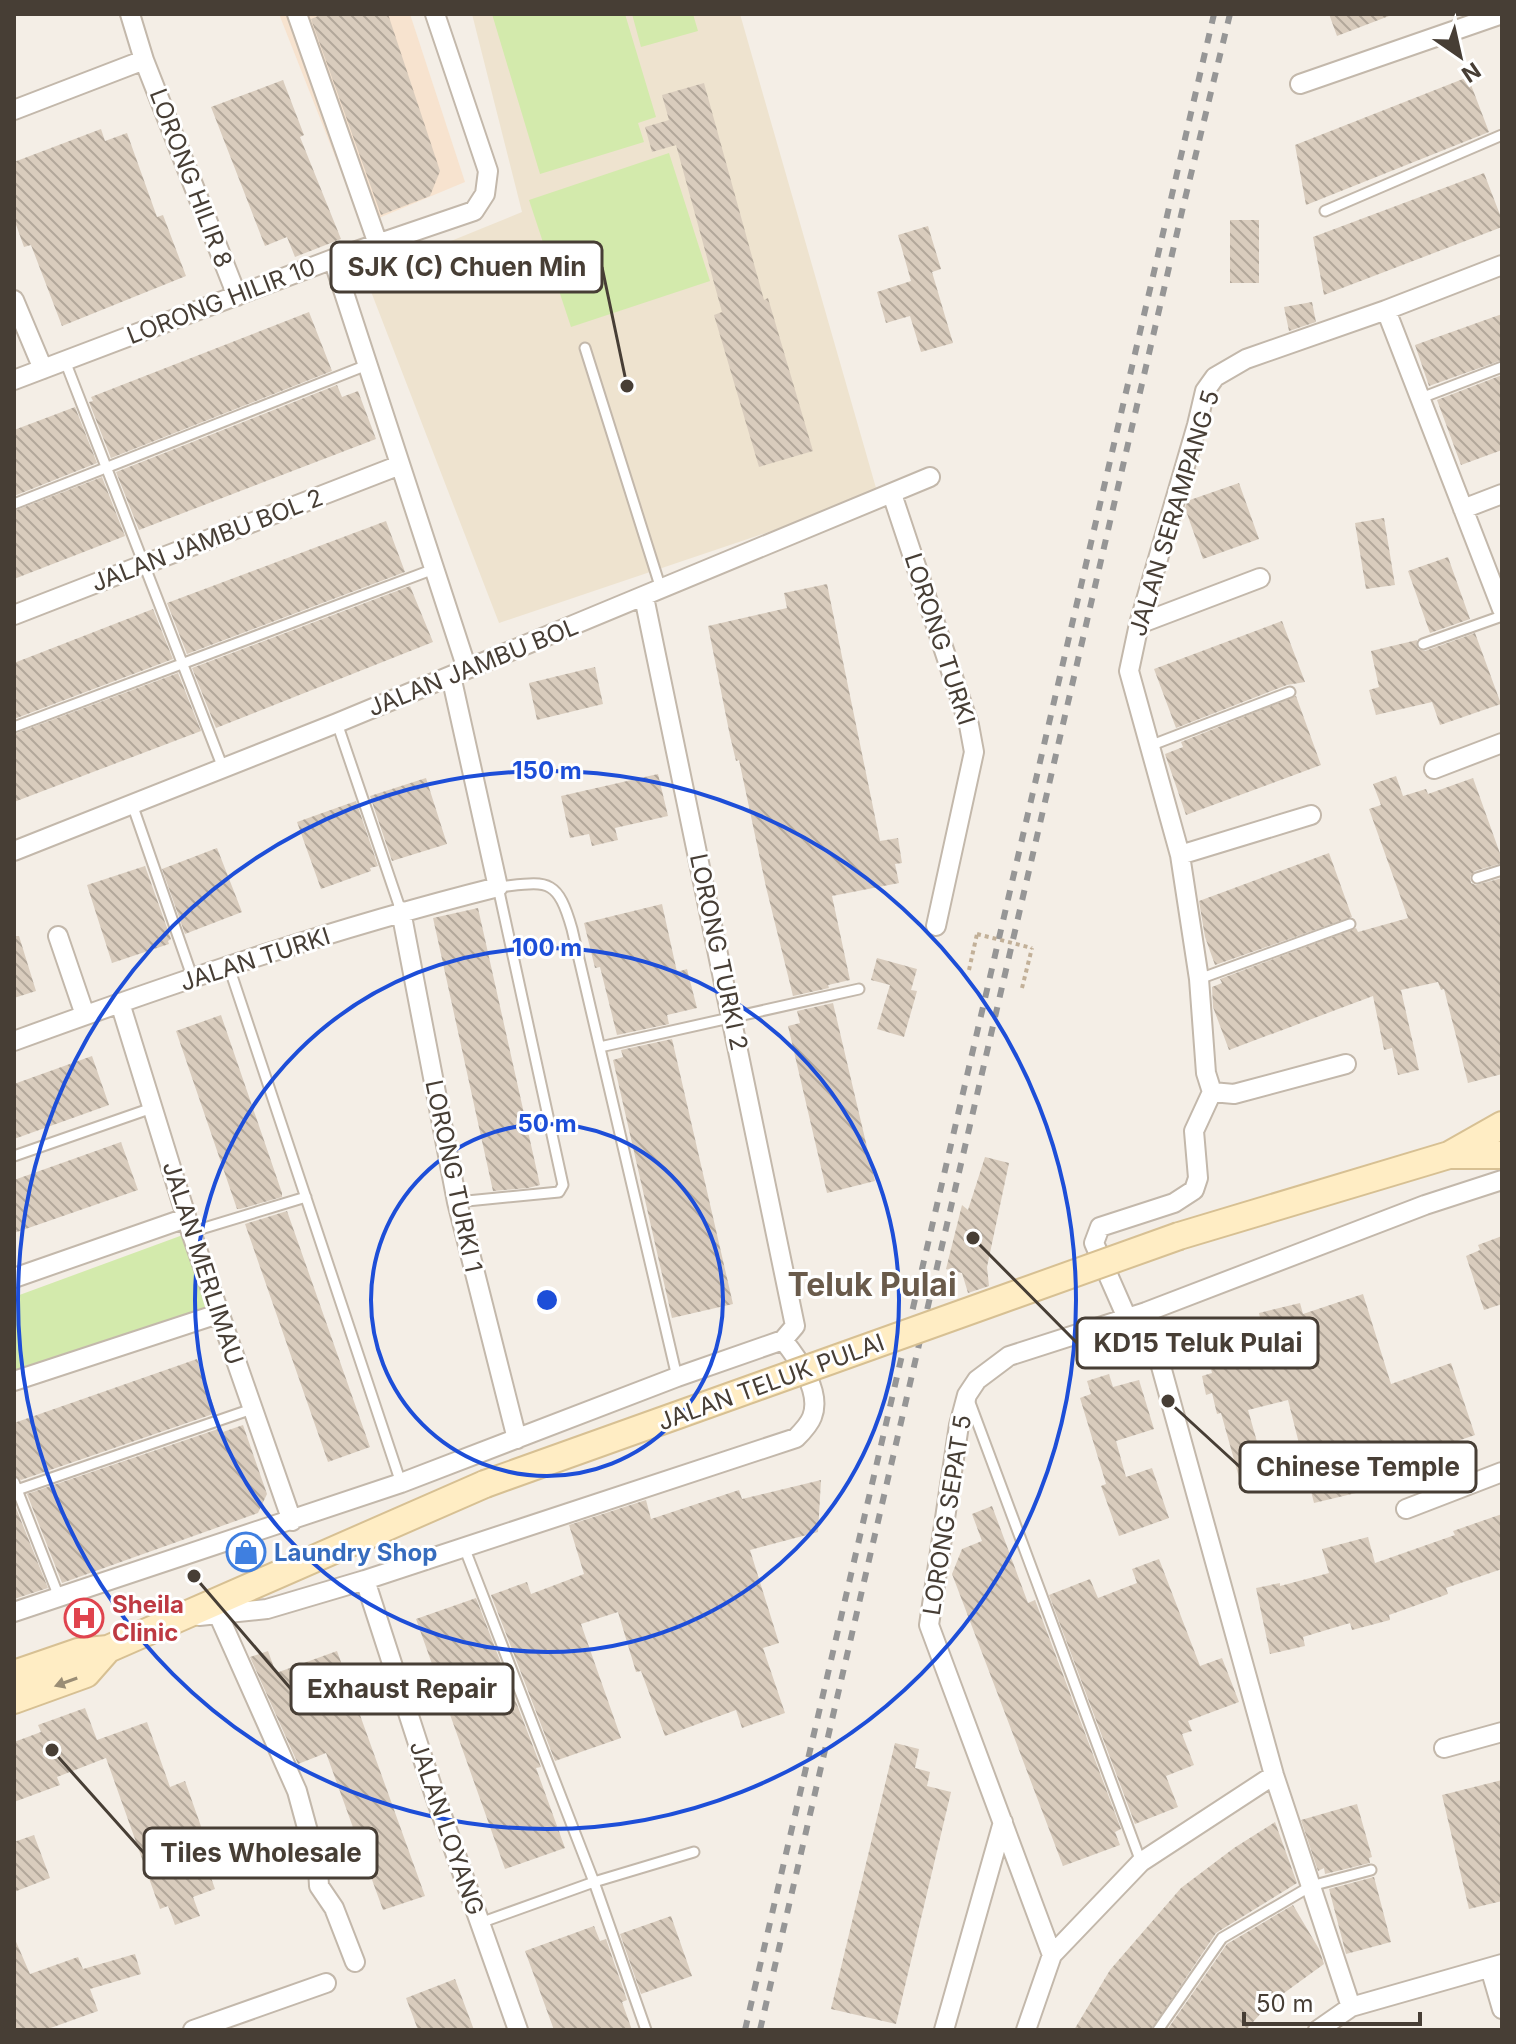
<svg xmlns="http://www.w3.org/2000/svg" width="1516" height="2044" font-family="Inter,sans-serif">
<defs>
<pattern id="building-back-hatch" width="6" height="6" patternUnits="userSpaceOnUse" patternTransform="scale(2)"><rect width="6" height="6" fill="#d9ccbd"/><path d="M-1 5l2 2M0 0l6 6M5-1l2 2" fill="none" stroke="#b2a79a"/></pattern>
</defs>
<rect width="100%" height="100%" fill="#f4eee6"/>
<path fill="#f7e3cf" d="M279 14H410L465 182 362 225Z"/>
<path fill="#eee3cf" d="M472 14H740L878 495 499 623 365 276 522 212Z"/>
<path fill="#d3eaac" d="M492 14H625L656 117 638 123 644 142 540 174Z
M632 14H693L698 31 641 47Z
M669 153 710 281 571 327 529 200Z
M191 1232 221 1305 14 1376V1297Z"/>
<path fill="url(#building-back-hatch)" d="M323 14H388L440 171 430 196 381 215 311 19Z
M1329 14H1389V16L1337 36Z
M1468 77 1489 132 1306 205 1295 145Z
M283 80 304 135 300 137 341 239 295 257 287 237 265 246 211 107Z
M704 83 764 300 768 298 813 451 759 467 714 315 722 312 676 145 652 152 645 127 669 120 662 95Z
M101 129 105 141 127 133 157 217 163 215 186 276 62 326 31 245 24 247 14 219V162Z
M1484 173 1502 220V227L1324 295 1313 237Z
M1230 220H1259V283H1230Z
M928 226 941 269 932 272 953 343 921 352 910 316 886 323 877 292 911 281 898 235Z
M1312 302 1316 322 1289 331 1284 307Z
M309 312 332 371 111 458 89 402 93 401 91 397Z
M1502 314V360L1429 386 1415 345Z
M1502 375V450L1461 465 1437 400Z
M337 385 342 397 358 391 376 439 139 530 116 472Z
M75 407 97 463 14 496V430Z
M102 477 125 536 14 579V511Z
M1239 483 1259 539 1203 559 1185 508 1187 501Z
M1384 518 1395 585 1366 589 1355 523Z
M386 521 405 572 187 654 167 603Z
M1448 557 1470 619 1430 633 1408 571Z
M827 584 880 841 898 838 902 863 895 864 899 883 832 896 850 980 828 985 829 988 793 996 766 887 739 760 736 761 730 736 708 626 787 608 784 593Z
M410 586 433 642 216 728 192 668Z
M153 609 173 659 14 719V663Z
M1282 621 1305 682 1287 685 1176 728 1154 669Z
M1475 633 1501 704 1440 725 1432 702 1376 715 1369 690 1379 687 1371 651 1417 640 1418 649 1425 651Z
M595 667 603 704 537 720 529 683Z
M178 673 201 731 14 802V734Z
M1296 696 1321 765 1186 815 1165 754 1183 747 1181 742Z
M658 774 668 816 615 828 618 840 592 846 589 834 570 838 561 796Z
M1396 776 1403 796 1426 789 1428 794 1473 778 1502 859V863L1475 871 1470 877 1471 883 1476 885 1502 878V1074L1468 1083 1444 989 1441 990 1438 982 1401 990 1419 1070 1398 1075 1392 1048 1384 1050 1373 996 1229 1050 1213 1007 1212 987 1222 983 1220 979 1356 928 1358 932 1408 918 1369 809 1381 805 1373 784Z
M426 778 447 844 392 861 370 796Z
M356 801 378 866 370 868 371 871 321 889 297 822Z
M217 848 242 912 185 934 162 869Z
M1329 853 1352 917 1215 965 1205 937 1199 901Z
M145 866 171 939 168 941 169 944 112 963 87 885Z
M662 904 677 972 687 969 697 1008 667 1015 669 1024 617 1035 600 967 595 968 584 923Z
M478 908 540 1185 528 1188 493 1191 433 918Z
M14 936H19L36 991 14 998Z
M877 958 917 969 911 990 917 991 904 1037 877 1029 890 985 871 980Z
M833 1003 875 1181 827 1193 788 1026 800 1023 797 1011Z
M221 1015 282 1193V1197L240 1209H237L176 1031Z
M672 1039 733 1304 672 1318 613 1060 623 1057 621 1050Z
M92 1056 109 1105 14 1139V1084Z
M121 1142 138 1190 14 1233V1180Z
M985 1157 1009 1163 987 1267 989 1286 968 1293 962 1273 946 1269 962 1205 968 1210Z
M287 1211 370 1447 328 1462 245 1224Z
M1502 1236V1304L1484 1310 1466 1256 1480 1250 1478 1245Z
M1363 1294 1391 1384 1451 1363 1475 1435 1408 1458 1409 1465 1352 1479 1356 1493 1314 1503 1288 1400 1248 1410 1269 1484 1243 1492 1221 1413 1217 1414 1212 1393 1206 1395 1202 1376 1212 1373 1203 1338 1261 1323 1259 1313 1300 1303 1303 1314Z
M197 1359 216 1413 21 1480 14 1475V1423Z
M1109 1374 1113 1387 1139 1380 1154 1429 1116 1441 1126 1477 1152 1468 1169 1518 1119 1536 1101 1486 1106 1484 1080 1398 1091 1394 1087 1381Z
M243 1425 267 1494 258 1513 62 1583 27 1494 221 1428 223 1432Z
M821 1480 818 1532 750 1550 779 1643 763 1648 785 1713 742 1728 736 1710 665 1736 641 1671 636 1672 618 1612 581 1624 621 1738 555 1761 491 1595 527 1582 531 1594 584 1574 569 1525 646 1500 651 1519 739 1490 742 1499Z
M14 1503 48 1588 14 1599Z
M992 1506 1028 1603 1035 1600 1121 1829 1115 1832 1120 1845 1063 1866 952 1574 962 1549 982 1541 972 1514Z
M1502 1514V1569L1446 1588 1448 1594 1389 1615 1390 1620 1352 1630 1350 1623 1303 1637 1305 1646 1270 1654 1256 1588 1280 1583V1586L1329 1573 1322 1549 1368 1537 1375 1563 1455 1535 1453 1531Z
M1159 1559 1200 1666 1222 1658 1239 1702 1188 1721 1192 1731 1182 1734 1194 1765 1166 1776 1178 1807 1135 1824 1049 1595 1090 1579 1098 1598 1137 1583 1132 1569Z
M476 1598 541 1767 536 1768 565 1848 505 1869 416 1619Z
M268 1651 276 1673 337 1651 425 1896 383 1910 326 1753 298 1764 250 1657Z
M85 1708 97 1740 147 1722 170 1787 185 1781 216 1869 209 1872 215 1889 193 1897 200 1916 175 1925 168 1906 160 1909 106 1758 57 1777 60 1785 14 1802V1742L41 1732 38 1725Z
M895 1743 919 1749 915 1768 930 1772 927 1786 951 1792 896 2024 831 2009Z
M1502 1780V1901L1469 1909 1442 1795Z
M1357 1804 1372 1857 1369 1858 1370 1863 1325 1874 1324 1868 1318 1871 1301 1820Z
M1275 1822 1297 1883 1216 1933 1151 2030H1074L1110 1970 1181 1888 1234 1848Z
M34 1835 50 1878 14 1892V1842Z
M1374 1877 1391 1942 1346 1954 1329 1889Z
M1293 1905 1319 1949 1324 1964 1269 2004 1246 2030H1167L1227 1944Z
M671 1916 692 1976 641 1994 620 1934Z
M594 1926 600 1941 606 1939 627 2000 622 2002 632 2030H554L525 1951Z
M14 1937 30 1974 78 1957 83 1969 135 1954 141 1974 90 1989 98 2011 45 2030H14Z
M455 1979 474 2030H418L406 1998Z"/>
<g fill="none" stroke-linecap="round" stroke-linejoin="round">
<defs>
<path id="service" d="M1325 211 1502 135
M585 348 661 589
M65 361 223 768
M1421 398 1502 367
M14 504 367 365
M1423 644 1502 616
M337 723 401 911
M14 727 434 569
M1152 745 1290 692
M132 804 193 979
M1477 878 1502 870
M229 967 401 1483
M1199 979 1350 924
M600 1047 859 989
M14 1156 152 1108
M457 1202 559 1192 563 1185 498 887C547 882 557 876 572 929L677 1377
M191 1232 306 1197
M969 1400 1141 1862
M14 1482 59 1597
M14 1491 252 1409
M464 1547 594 1882 646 2030
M480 1923 594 1882 694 1852
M1158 2030 1222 1938 1311 1886 1371 1870"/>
<path id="minor" d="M130 14 144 60 237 296
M297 14 378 244
M1300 84 1502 14
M14 110 144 60
M333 259 467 669
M14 300 43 369
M1386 310 1502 609
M14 380 333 259 474 211 485 194 488 171 435 14
M892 494 969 725 974 752 936 926
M1463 509 1502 494
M14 615 400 465
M1139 624 1260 578
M1434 769 1502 743
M14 851 337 723 930 477
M1180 855 1311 815
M401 911 457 1202 517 1439
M58 936 85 1015
M120 1003 191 1232 292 1521
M14 1041C173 983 334 928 498 887L451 676
M1212 1092 1206 1073 1199 979 1180 855 1129 671 1139 624 1197 425 1205 391 1215 377 1246 359 1386 310 1502 265
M1212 1092 1234 1094 1346 1064
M14 1278 186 1218
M1146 1312 1274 1775 1351 2007
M1127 1318 1094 1243 1100 1227 1174 1203 1194 1190 1198 1178 1194 1131 1212 1092
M14 1381 218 1314
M1406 1509 1502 1472
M365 1580 434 1793 518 2030
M14 1612 401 1483 677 1377 783 1340 795 1326 644 597
M218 1614 297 1791 318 1868 319 1886 334 1908 355 1962
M199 1616 267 1609 365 1580 796 1438C802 1432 809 1425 812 1417 822 1392 799 1360 783 1340
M1444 1748 1502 1732
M1052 1955 929 1625 959 1425 967 1395 977 1380 1009 1356 1146 1312 1425 1205 1502 1180
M1490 1968 1502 2009
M193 2030 326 1983
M944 2030 1003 1822
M1026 2030 1052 1955 1141 1862 1274 1775
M1318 2030 1351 2007 1502 1964"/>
<path id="secondary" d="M1452 1155H1502
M1179 1236 1449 1155 1502 1125
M14 1674 78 1652 108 1649 485 1484
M14 1700 86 1674 108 1649"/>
</defs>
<use href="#service" stroke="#c3b8ab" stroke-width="13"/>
<use href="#minor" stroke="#c3b8ab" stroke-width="22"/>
<use href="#secondary" stroke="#d7c093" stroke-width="30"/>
<path stroke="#c2b098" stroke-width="4" stroke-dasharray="4 4" stroke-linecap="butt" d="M969 970 977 934
M1022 988 1032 948"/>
<use href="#service" stroke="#fff" stroke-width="9"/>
<use href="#minor" stroke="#fff" stroke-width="18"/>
<use href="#secondary" stroke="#ffedc4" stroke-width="26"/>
<path stroke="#969696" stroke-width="6" stroke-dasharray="10 10" stroke-linecap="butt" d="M745 2030 1214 14
M760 2030 1183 207 1230 14"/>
<defs>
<path id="secondary-bridge" d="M485 1484 1179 1236"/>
</defs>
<use href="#secondary-bridge" stroke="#d7c093" stroke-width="30" stroke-linecap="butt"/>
<path stroke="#c2b098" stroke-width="4" stroke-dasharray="4 4" stroke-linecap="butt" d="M977 934 1032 948"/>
<use href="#secondary-bridge" stroke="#ffedc4" stroke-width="26"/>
</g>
<defs><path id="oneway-solid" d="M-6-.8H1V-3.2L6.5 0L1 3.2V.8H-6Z" transform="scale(2)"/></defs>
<use fill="#9a8d75" href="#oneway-solid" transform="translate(66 1682) rotate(160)"/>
<g fill="none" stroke="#1d4ed8" stroke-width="4">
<circle cx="547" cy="1300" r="176"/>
<circle cx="547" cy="1300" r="352"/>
<circle cx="547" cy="1300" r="529"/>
</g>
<defs>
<symbol id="shop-ring" viewBox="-11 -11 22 22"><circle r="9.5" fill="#fff" stroke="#3f7fe0" stroke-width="1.5"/><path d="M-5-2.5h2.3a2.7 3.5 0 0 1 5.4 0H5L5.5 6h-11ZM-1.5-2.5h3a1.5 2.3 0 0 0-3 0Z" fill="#3f7fe0"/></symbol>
<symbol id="hospital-ring" viewBox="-11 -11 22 22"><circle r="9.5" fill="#fff" stroke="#e0444e" stroke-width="1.5"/><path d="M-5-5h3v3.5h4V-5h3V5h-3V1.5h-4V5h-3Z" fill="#e0444e"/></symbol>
</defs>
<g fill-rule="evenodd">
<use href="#shop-ring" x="224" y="1530" width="44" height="44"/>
<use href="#hospital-ring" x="62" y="1596" width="44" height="44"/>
</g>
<g text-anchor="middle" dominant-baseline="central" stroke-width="6" stroke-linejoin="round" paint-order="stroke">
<g font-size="24" fill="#473e35" stroke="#fff">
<text transform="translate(191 178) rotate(69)">LORONG HILIR 8</text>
<text transform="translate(221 301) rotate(-21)">LORONG HILIR 10</text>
<text transform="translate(1174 513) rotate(-73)">JALAN SERAMPANG 5</text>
<text transform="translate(207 540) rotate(-21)">JALAN JAMBU BOL 2</text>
<text transform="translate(940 639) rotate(72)">LORONG TURKI</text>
<text transform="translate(473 667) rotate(-22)">JALAN JAMBU BOL</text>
<text transform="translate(719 952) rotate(78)">LORONG TURKI 2</text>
<text transform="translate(255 959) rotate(-18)">JALAN TURKI</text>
<text transform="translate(454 1176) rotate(78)">LORONG TURKI 1</text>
<text transform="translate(203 1263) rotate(72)">JALAN MERLIMAU</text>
<text transform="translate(771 1382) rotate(-20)">JALAN TELUK PULAI</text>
<text transform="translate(947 1515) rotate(-81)">LORONG SEPAT 5</text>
<text transform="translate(447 1828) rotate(71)">JALAN LOYANG</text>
</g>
<g font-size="24" font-weight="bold" fill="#366cbe" stroke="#fff" text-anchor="start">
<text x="274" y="1552">Laundry Shop</text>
</g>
<g font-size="24" font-weight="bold" fill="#be3a42" stroke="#fff" text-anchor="start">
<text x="112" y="1604">Sheila<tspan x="112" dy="28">Clinic</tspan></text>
</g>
<g font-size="32" font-weight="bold" fill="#6a5b4b" stroke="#fff">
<text x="872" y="1284">Teluk Pulai</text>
</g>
</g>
<circle cx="547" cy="1300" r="12" fill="#1d4ed8" stroke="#fff" stroke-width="4"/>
<g font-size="24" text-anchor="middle" font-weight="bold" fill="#1d4ed8" stroke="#fff" stroke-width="6" stroke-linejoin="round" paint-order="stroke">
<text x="547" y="779">150 m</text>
<text x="547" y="956">100 m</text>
<text x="547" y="1132">50 m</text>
</g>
<path fill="none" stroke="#473e35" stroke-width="3" d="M627 386L602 267M973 1238L1077 1343M1168 1401L1240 1467M194 1576L291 1689M52 1750L144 1853"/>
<g fill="#473e35" stroke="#fff" stroke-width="3">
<circle cx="627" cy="386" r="8"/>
<circle cx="973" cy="1238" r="8"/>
<circle cx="1168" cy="1401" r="8"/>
<circle cx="194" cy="1576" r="8"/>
<circle cx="52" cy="1750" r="8"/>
</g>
<g fill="#fff" stroke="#473e35" stroke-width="3">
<rect x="331" y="242" width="271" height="50" rx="8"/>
<rect x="1077" y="1318" width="241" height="50" rx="8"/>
<rect x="1240" y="1442" width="236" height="50" rx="8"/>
<rect x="291" y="1664" width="222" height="50" rx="8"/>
<rect x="144" y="1828" width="233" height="50" rx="8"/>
</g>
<g font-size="26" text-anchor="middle" font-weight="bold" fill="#473e35">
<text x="467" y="276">SJK (C) Chuen Min</text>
<text x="1198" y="1352">KD15 Teluk Pulai</text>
<text x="1358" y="1476">Chinese Temple</text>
<text x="402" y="1698">Exhaust Repair</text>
<text x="261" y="1862">Tiles Wholesale</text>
</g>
<rect width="1516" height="2044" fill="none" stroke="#473e35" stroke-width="32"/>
<g transform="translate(1460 56) rotate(146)" stroke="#ffffff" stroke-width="6" paint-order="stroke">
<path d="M0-6L14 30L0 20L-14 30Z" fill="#473e35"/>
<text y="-12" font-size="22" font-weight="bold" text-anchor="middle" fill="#473e35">N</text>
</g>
<path d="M1244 2012v12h176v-12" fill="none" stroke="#473e35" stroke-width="4"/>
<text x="1256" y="2012" font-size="24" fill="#473e35" stroke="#ffffff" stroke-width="6" paint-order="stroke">50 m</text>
</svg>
